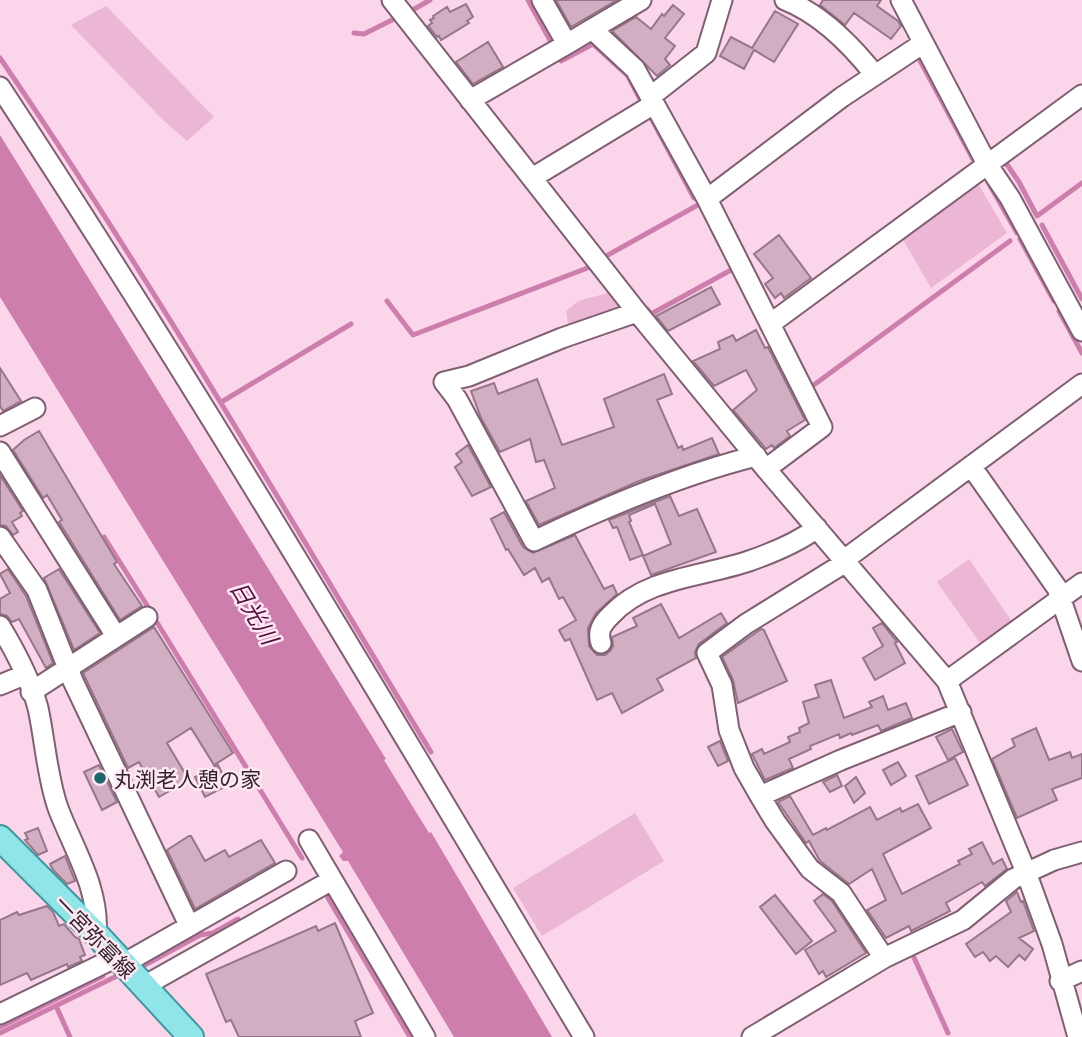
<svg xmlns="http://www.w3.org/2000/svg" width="1082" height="1037" font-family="'Playfair Display','Noto Sans JP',serif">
<rect width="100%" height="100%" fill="#fbd6ea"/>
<path fill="#ebb7d4" d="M106 6 214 117 187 141 162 119 71 25Z
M976 180 1007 233 931 288 901 236Z
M612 292 620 302 621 313 569 330 566 311 578 301Z
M969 559 1013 623 982 646 937 582Z
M635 813 664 861 542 936 513 888Z"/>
<path fill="#cd7ead" d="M0 135 386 759 384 760 429 833 431 832 552 1037H454L348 861H343L339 856 343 852 0 297Z"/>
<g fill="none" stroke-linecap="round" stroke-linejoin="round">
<path stroke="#cd7ead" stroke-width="5" d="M528 0 551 42
M409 12 430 0
M354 33 364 34 394 19
M917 55 974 161
M559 57 561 61 593 44 628 76 640 99
M0 58C154 283 290 519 431 752
M649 114 694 198 697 196
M1006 163 1019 182 1037 216 1082 183
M988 182 1017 233
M1042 225 1082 299
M1020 239 1054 301
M608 255 696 206
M387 301 413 335 590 267
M647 309 651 314 731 270
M1059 311 1082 353
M811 387 1010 241
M223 401 351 324
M104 537 150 610
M153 616 302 858
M328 898 410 1037
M912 953 948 1033
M143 966 200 935 213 933 238 919
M56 1006 70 1037
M0 1027 103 976
M0 1033 117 976"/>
</g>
<path fill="#d1aec1" stroke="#967688" stroke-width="2" d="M556 0H617L571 27Z
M823 0H881L877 6 898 21 901 26 891 39 854 13 845 25 820 5Z
M466 4 473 17 467 21 469 23 441 40 439 36 437 37 428 26 432 23 430 20 434 18 433 16 447 7 450 12Z
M673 5 684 14 665 38 675 46 665 59 670 65 657 76 612 31 636 17 651 29 662 14 664 16Z
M775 11 798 24 774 62 754 50 744 69 720 56 731 37 752 48Z
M488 42 503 67 473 84 456 62Z
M779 235 811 278 784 298 781 293 775 298 765 284 773 278 754 254Z
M711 287 720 304 668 331 656 316Z
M756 330 765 348 768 347 805 420 787 431 790 436 774 448 772 445 766 449 733 410 757 390 746 370 714 386 693 361 720 349 718 342 733 335 736 341Z
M0 368 21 401 3 411 0 406Z
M664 374 672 394 657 400 678 448 682 446 683 450 712 438 719 454 639 481 539 525 526 501 555 488 544 460 536 462 530 439 500 452 481 418 471 391 494 383 498 394 537 379 562 445 614 427 604 399Z
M39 431 117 562 114 564 142 606 120 620 59 522 62 520 47 495 43 498 13 450 24 440Z
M468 445 491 487 472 496 455 467 462 462 456 454Z
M0 475 23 511 20 513 22 516 12 522 18 532 13 535 6 526 0 525Z
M670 496 679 516 697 509 716 552 651 575 643 556 671 544 655 504 629 515 631 521 629 522 643 555 630 560 617 527 613 528 609 520Z
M504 512 523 547 533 553 575 535 604 589 613 585 617 594 596 613 588 628 589 646 597 655H605L610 651 613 646 612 637 637 626 633 618 661 604 679 638 721 613 727 623 699 644 695 652 696 658 657 679 663 690 622 713 612 693 597 700 570 639 565 641 559 630 576 620 563 597 559 599 549 578 542 582 535 568 524 575 508 549 506 550 491 519Z
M8 569 26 596 53 663 46 668 19 619 12 622 7 616 0 614V599L10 593 0 574Z
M59 569 100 633 74 650 44 578Z
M882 623 897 642 895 643 905 663 875 680 863 658 883 646 873 628Z
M154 627 233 753 214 765 191 728 167 743 189 780 159 797 139 762 128 768 83 673Z
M761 629 764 630 787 681 738 703 733 680 722 657Z
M831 680 844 718 872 707 869 702 883 696 888 710 906 703 912 718 881 731 878 725 852 735 851 733 840 738 839 734 810 746 811 749 789 759 793 768 765 780 752 754 762 749 764 754 790 742 788 737 800 732 799 728 809 723 803 702 819 697 815 685Z
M1036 728 1049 760 1070 752 1072 758 1082 754V778L1052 789 1057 800 1017 818 992 759 1015 746 1012 739Z
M952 729 963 752 948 760 936 737Z
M720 741 728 761 718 766 708 747Z
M955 758 968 785 929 804 916 776Z
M898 762 906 776 891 785 883 770Z
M99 765 117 802 102 810 84 772Z
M218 765 228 785 205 797 195 777Z
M837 775 842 786 830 792 823 782Z
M856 777 865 793 854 803 845 786Z
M790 796 813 835 826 828 827 830 870 807 877 820 900 808 902 812 918 804 931 828 883 854 902 894 960 864 958 861 972 854 969 849 982 842 993 864 1002 859 1007 869 985 886 982 882 946 903 950 911 911 931 909 926 886 938 867 910 886 900 872 869 849 884 820 861 809 841 806 843 778 802Z
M38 828 47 851 38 855 25 840 28 839 25 833Z
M189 836H191L205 861 225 850 229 857 261 840 275 863 195 909 167 850Z
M65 856 75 881 67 884 53 870 50 864Z
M1017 892 1021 902 1023 901 1034 931 1019 938 1033 949 1025 960 1019 955 1008 967 996 956 990 961 983 952 975 957 966 944 1011 912 1006 901Z
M823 894 832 901 866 953 826 977 823 971 819 974 805 950 836 931 814 901Z
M775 895 812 941 796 954 760 907Z
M47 906 53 912 59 926 64 924 75 937 79 939 85 955 80 957 82 961 68 967 67 964 31 980 27 973 0 985V920L17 912 19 915Z
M335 923 373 1013 355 1021 361 1037H239L231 1020 226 1022 206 974 316 926 318 931Z"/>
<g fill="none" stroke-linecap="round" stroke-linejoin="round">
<defs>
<path id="minor" d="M392 0 637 312 766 469 947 681 1026 872 1052 944 1078 1037
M542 0 567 44 592 29 635 69 707 199 822 427 766 469
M785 0C821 14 852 46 875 75
M901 0 987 164 1010 198 1082 331
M592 29 641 0
M0 87C204 397 393 718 584 1037
M650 97 706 53 722 0
M470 100 567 44
M532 178 654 104
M707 199 842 97 922 44
M637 312 562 338 469 376 444 382 457 399 534 541C605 507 680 475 756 456
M770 324 1082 95
M0 426 35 408
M0 452 116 636
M971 466 1057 588 1082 661
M0 537 37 590 73 681 189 925
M844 560 1082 384
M846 562 746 624 707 653 722 685 729 730 744 768 760 796 775 821 810 869 841 893 884 958
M0 626C14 649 31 682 38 708 45 740 47 777 58 808 73 848 100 889 96 934
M601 643C597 631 602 624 611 615 647 577 702 577 749 561 772 553 797 543 817 528
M947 681 1082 583
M0 685 24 675
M31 692 147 617
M760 796 841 760 961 712
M309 840 425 1037
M123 964 286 871
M1060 981 1082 971
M144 986 332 880
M0 1014 117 957
M752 1037 884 958 963 920 1013 879 1054 860 1082 852"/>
<path id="major" d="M0 838 96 934 191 1037"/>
</defs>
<use href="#minor" stroke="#7f5f71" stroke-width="23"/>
<use href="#major" stroke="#3f969d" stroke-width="28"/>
<use href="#minor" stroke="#fff" stroke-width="19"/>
<use href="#major" stroke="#90e5e9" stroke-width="24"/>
</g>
<circle fill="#19676a" stroke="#ffe8f4" stroke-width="2.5" cx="100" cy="778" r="7"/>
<g text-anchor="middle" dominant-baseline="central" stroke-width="5" stroke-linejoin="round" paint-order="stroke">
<g font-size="21" fill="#31232b" stroke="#ffe8f4" text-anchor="start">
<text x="114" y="778">丸渕老人憩の家</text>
</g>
<g font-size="21" fill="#31232b" stroke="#ffe8f4">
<text transform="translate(96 936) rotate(46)">一宮弥富線</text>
</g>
<g font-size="23" font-style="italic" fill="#550f3f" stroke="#ffe8f4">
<text transform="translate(255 612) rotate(59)">日光川</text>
</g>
</g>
</svg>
